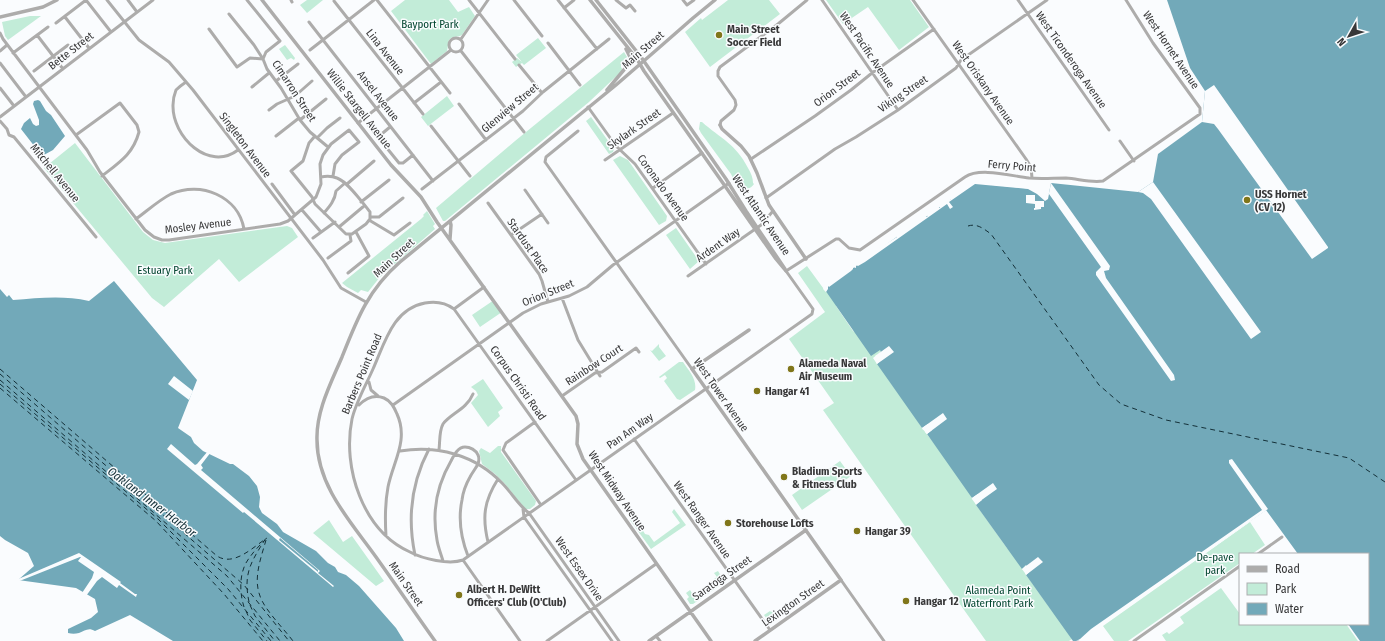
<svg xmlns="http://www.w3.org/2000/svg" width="1385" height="641" font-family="'Fira Sans Condensed',sans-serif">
<rect width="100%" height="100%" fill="#fafcfe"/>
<path fill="#c2ecd8" d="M307 0H323L307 13 300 5Z
M405 0H449L458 12 469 7 475 16 462 35C458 38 453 35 449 40L447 51 431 64 391 11Z
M728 0H769L780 14 710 67 685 32 701 18 702 20Z
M826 0H910L929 27 899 50 868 7 843 24Z
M30 16H41L8 40 5 36 2 22Z
M538 38 546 48 524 65 522 63 516 67 512 62 517 58 522 62 516 55Z
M285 45 295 58 294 60 291 58 287 60 279 49Z
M624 52 627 57 621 63V67L623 70 589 102 445 221H443L436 208 515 141Z
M447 96 454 106 428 126 421 117Z
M591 117 614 149 613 152 609 154 586 121Z
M700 122H702C720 138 736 144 748 168 751 173 753 178 753 183L754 184C750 190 745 189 738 188L731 174 701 133 699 129Z
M75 143 143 232 153 240 165 243 287 226 292 228 298 237 239 282 219 259 164 307 152 298 44 168Z
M620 156 628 160 667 216 666 221 659 225 613 160Z
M427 211 435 224 433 226 435 229 380 277 368 292 361 290 358 293 347 287 342 283 421 219 424 216 423 215Z
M676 228 699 261 690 269 666 235Z
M807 266 826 292 840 293 836 306 853 331 883 350 873 358 877 364 888 356V379L898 393 899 390 922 428 969 488 972 499 1007 548 1026 565 1022 569 1052 611 1057 612 1073 641 1072 639 1069 641H986L823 410 834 403 789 339 825 312 798 273Z
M494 300 502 312 480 327 472 315Z
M659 344V347L666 356 659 361 650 350 652 351Z
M679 362H683C689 371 697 379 695 390L680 400 677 399 664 381 667 378 665 375 660 378 659 377Z
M483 379 503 408 498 412 500 416 488 427 471 403 478 395 476 391 471 387Z
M498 446H501V452L536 501 535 505 530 509H525L505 484 495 474 482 464 479 451 481 448 490 453Z
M840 461 851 476 802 510 792 495Z
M674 509 686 525 651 549 630 520 635 517 645 534 649 535 654 542 680 523 672 512Z
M329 520 343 542 352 536 384 581 376 586 313 533Z
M1250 522 1265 545 1252 554H1240V563L1128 641H1114L1103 626Z
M718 571 721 576 724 574 726 577 725 582 693 604H690L687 599 689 597 686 593 690 590 694 596 716 581 714 579 717 577 714 573Z
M1221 588 1240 614V624H1346L1358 641H1166L1162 635 1167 632 1169 634 1184 623 1180 617Z
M770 611 771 612 773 611 776 614 778 612 781 616 772 623 769 622 764 615Z"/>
<path fill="#72a9b9" d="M1167 0H1385V641H1360L1348 624H1368V554H1298L1266 510 1078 641H1073L1026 575 1030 571 1026 565 1022 569 976 505 982 500 978 494 972 498 927 434 932 430 928 424 922 428 877 364 881 360 877 355 881 352 880 350 871 356 825 290 828 286 898 236 897 235H900L974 183 1033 189 1045 198 1049 193 1051 183 1138 192 1153 182 1158 154 1202 122 1205 91 1190 68Z
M38 100 40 101 46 111 51 115 65 136 53 150 42 156 21 129 24 123 30 118 33 124 36 126 39 125V120L33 104 34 101Z
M114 281 197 380 178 428 191 437 194 443 203 451 230 464H233L249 476 257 486 260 497 259 507 262 513 277 524 283 532 316 551 328 563 335 567 338 572 346 575 359 586 396 628 404 641H173L130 615 95 631C88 627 85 631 79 633 75 634 72 634 68 633V629L91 618 98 612 95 599 76 588 18 580 34 566 28 553 5 540 0 536V289L7 297 9 295 13 300C39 298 63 295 89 301Z"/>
<path fill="#fafcfe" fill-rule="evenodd" d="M1214 85 1328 247V248L1312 259 1218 129 1214 124 1202 122 1205 91Z
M976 181 1032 187 1042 191 1045 195 1049 193 1051 183 1110 266 1109 270 1104 271 1106 278 1174 375 1175 380 1171 381 1096 275V272L1101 267 1049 194 1048 199 1045 201 1037 194 1028 189 975 184 949 202 953 207 950 209 947 204 865 262 858 266 856 265V268L853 267V269L851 271 829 287 828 286V289L826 292 823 289 825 285 876 250 897 237V235H900L899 233 910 225 925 215 926 217 928 216 926 215 931 211 938 207 940 208V206L949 199 950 200 951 198 965 188Z
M1153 182 1261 332 1251 339 1151 199 1143 193 1138 192Z
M1026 195H1035V201H1044V207H1041V209L1034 210V208H1035V204L1026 203Z
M889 346 894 352 877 364 876 362 879 360 875 356Z
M174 376 193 391 189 400 168 384Z
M943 413 947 419 927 434 925 432 930 429 928 427 923 430 922 428Z
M171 444 195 465 197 464 208 451 211 452 201 465 203 468 201 470 320 571 318 573 334 586 333 587 244 512 243 513 167 449ZM280 538 318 570V572L279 540Z
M1232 459 1268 509 1082 640 1076 641 1080 639 1091 629 1262 510 1229 463V460Z
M993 483 997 489 976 504 975 503 979 500 977 497 973 500 972 498Z
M79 553 121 582 120 583 135 594H137L136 597 119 585 117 588 102 577 97 581 86 596 82 593 92 578 94 572 78 561 81 557H80L17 582 16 580Z
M1038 557 1043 562 1026 575 1025 573 1028 571 1026 568 1023 570 1022 569Z"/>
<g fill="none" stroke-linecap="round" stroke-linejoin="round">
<path stroke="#143038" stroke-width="1" stroke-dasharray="5 4" stroke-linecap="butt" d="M968 226C977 223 984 229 991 234L1099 385 1121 404 1166 420 1349 458 1385 482
M0 369 217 556C234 567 253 547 267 538
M0 374 244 585 289 641
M0 380 227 576 280 641
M0 384 158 519 228 589 271 641
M0 388 156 521 224 594 263 641
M266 540C261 558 253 578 260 596 264 609 284 629 293 641
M249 602C243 573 251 562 266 538
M250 605 255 616 275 641
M244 607C239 591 239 570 250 557 254 551 260 545 265 540
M246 611 250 620 267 641"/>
<path stroke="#adacab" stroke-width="3" d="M86 0 111 32
M107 0 139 40 169 62 193 90 323 260 341 288 366 302
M128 0 137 12
M247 0 280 41 266 52 263 59
M291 0 292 2
M377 0 450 93
M469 0 515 59
M514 0 542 36
M558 0 597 49
M616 0 626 8 630 5 635 11
M683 0 687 5 694 0
M822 0 898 110
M913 0 1026 159 1031 167 1032 178
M1018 0 1109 130
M334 1 423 114
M564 8 574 0
M229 14 254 45 263 59 267 69 281 88 300 120 310 132 328 147
M65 17 89 48
M309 22 433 181
M56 23 86 0
M209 29 237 67 250 58 263 59
M0 33 3 39 87 150 100 172 145 230 154 237 162 240H169L280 224 288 221 316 197 321 184 320 164 323 155 331 144 349 130 359 142 342 155 335 164 333 176
M37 35 63 69
M449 45a7 7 0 1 1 14 0a7 7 0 1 1-14 0Z
M461 39 488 0
M548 43 580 85
M310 50 374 0
M0 51 7 45
M461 51 524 132
M13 53 48 27
M0 63 26 97
M519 65 542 93
M34 71 68 45
M276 81 298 64
M186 82C183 84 179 87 176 90 174 95 173 101 173 105 172 137 209 172 238 150
M252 87 269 73
M0 88 14 106
M414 103 441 82
M459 104 486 140
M588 107 616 146 635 164 706 264
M269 110 277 104 295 96 312 81
M0 117 153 0
M300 120 326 99
M0 121 7 129 9 135 14 137 96 237
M358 123 451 50
M720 125 721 121 734 110 736 105 735 100 718 76V71L720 67 778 24 807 0
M369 126 399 163H403L413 155
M431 126 470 176
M578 131 546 157 545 162 692 369
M76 135 120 103 137 125 139 132C133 154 120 162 102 176
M276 136 299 118
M315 136 309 143 303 161 291 171 312 197 315 204 346 234H352L366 224 370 219V212C362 202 348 182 337 178 332 176 326 176 321 177
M378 137 390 127
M317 138 327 128 340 118
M1120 141 1134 161
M751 159 815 116 851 90 872 73 934 29
M605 160 673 113
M272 184 295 215
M347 184 374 161
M653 188 702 153
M422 189 523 111 543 92 609 39
M525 190 548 223
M766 198 835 149 856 137 898 110 956 68 961 60 1047 0
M361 202 389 180
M488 203 539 274 542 281 548 302
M302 210 321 232
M324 213C330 206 335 200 336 191L345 183
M371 217H379L403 198
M136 219C147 211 159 200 171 194 201 181 238 196 244 229
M369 220 394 235 410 223
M339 227 364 206
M511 235 542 214
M313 238 335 222
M328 258 351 241 350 235
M348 273 369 256 356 232
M688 276 761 225 773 211
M562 298 578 340 600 376
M454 309 484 287
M369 382 371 390 378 396
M562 396 595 373 602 372 636 348 639 352
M359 405C366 398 374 394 384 398 391 401 394 407 397 414 409 440 393 462 388 487 385 503 385 520 386 536
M393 405 523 313 541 304 569 296 587 287 613 265 729 183
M535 422 506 443 503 450 541 505
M634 439 770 630
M439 450C440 442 439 431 443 424 450 414 467 409 473 394
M400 451C438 445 475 455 502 483 512 493 518 505 529 513L619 641
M576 480 454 309C446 303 436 301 425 303 393 309 385 342 373 369 366 385 356 402 352 419 342 468 363 531 410 552 423 559 449 565 463 560L812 314 813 309 786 271 836 239H839L849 248 860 250 965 177C980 167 1011 176 1029 178 1041 179 1054 178 1066 178 1079 179 1091 183 1103 181L1200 114V108L1153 43 1126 0
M523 509 524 517 612 641
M488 542C482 517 484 501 498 479
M1258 554 1282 537
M415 555C407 517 411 483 429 449
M463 560 520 641
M443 561C441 554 438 547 437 540 432 513 437 485 451 461 454 455 458 447 465 447 470 447 476 450 478 455 479 457 479 461 478 464 476 468 472 473 470 477 466 484 463 492 462 500 458 519 461 538 468 556
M841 580 884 641
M656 636 660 641
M547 641 656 564
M1134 641 1240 566"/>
<path stroke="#adacab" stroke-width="3.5" d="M262 0 391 165 421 197 437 222 576 416 578 424 577 444 583 459 711 641
M590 0 637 59 644 71 725 186 776 259 786 271
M596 0 641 57 726 179 746 211 785 269
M0 17 43 7 57 0
M607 90 628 65 630 57 626 49
M720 125 722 129 741 146 749 156 757 173 769 205 806 259
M450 239 451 225 450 221
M749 330 692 369 841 580 755 641
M435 641C415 613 396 585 376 557 351 522 317 486 317 440 316 411 331 383 342 357 357 319 368 290 400 262L616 85 661 46 693 18 715 0
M649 641 806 530"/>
</g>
<g fill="#80761a" stroke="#fafcfe" stroke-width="1.5">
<circle cx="719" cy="35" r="4"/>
<circle cx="1247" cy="200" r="4"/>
<circle cx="791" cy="369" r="4"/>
<circle cx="757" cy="391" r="4"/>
<circle cx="784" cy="477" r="4"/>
<circle cx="728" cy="523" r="4"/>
<circle cx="857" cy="531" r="4"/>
<circle cx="459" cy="595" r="4"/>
<circle cx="906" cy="601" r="4"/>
</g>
<g text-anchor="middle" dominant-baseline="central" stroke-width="3" stroke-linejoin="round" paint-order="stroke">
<g font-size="11" fill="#00442e" stroke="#fafcfe">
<text x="430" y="24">Bayport Park</text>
<text x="165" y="270">Estuary Park</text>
<text x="1215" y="557">De-pave<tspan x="1215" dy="13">park</tspan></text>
<text x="998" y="590">Alameda Point<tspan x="998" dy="13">Waterfront Park</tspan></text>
</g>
<g font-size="11" font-weight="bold" fill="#383839" stroke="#fafcfe" text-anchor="start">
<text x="727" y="29">Main Street<tspan x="727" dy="13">Soccer Field</tspan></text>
<text x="1255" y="194">USS Hornet<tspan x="1255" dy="13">(CV 12)</tspan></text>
<text x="799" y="363">Alameda Naval<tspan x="799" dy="13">Air Museum</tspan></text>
<text x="765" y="391">Hangar 41</text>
<text x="792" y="471">Bladium Sports<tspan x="792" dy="13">&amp; Fitness Club</tspan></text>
<text x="736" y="523">Storehouse Lofts</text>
<text x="865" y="531">Hangar 39</text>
<text x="467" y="589">Albert H. DeWitt<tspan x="467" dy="13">Officers' Club (O'Club)</tspan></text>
<text x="914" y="601">Hangar 12</text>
</g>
<g font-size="11" fill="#383839" stroke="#fafcfe">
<text transform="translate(643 50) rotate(-41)">Main Street</text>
<text transform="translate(867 50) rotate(56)">West Pacific Avenue</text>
<text transform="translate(1171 50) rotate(56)">West Hornet Avenue</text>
<text transform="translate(71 51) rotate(-38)">Bette Street</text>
<text transform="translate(385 52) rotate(52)">Lina Avenue</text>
<text transform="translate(1071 60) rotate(55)">West Ticonderoga Avenue</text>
<text transform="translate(983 83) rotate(55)">West Oriskany Avenue</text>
<text transform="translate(837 88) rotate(-37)">Orion Street</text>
<text transform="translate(294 91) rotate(57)">Cimarron Street</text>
<text transform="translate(903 94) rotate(-34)">Viking Street</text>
<text transform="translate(378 96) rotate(52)">Ansel Avenue</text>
<text transform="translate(510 108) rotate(-40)">Glenview Street</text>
<text transform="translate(359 109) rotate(52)">Willie Stargell Avenue</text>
<text transform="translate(634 129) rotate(-35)">Skylark Street</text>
<text transform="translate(245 145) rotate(53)">Singleton Avenue</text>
<text transform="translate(1012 166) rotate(5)">Ferry Point</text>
<text transform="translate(55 173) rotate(51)">Mitchell Avenue</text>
<text transform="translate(663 188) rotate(54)">Coronado Avenue</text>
<text transform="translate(761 215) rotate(56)">West Atlantic Avenue</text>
<text transform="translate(198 226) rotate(-7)">Mosley Avenue</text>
<text transform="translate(718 245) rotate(-35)">Ardent Way</text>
<text transform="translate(528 246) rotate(55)">Stardust Place</text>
<text transform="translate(394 258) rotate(-43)">Main Street</text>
<text transform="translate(548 293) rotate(-22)">Orion Street</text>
<text transform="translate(594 365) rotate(-33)">Rainbow Court</text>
<text transform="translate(362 374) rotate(-67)">Barbers Point Road</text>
<text transform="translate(518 383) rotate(55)">Corpus Christi Road</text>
<text transform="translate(721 395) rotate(55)">West Tower Avenue</text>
<text transform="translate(630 431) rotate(-35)">Pan Am Way</text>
<text transform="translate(617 491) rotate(56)">West Midway Avenue</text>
<text transform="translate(702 520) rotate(55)">West Ranger Avenue</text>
<text transform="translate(579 569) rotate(55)">West Essex Drive</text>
<text transform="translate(722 578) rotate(-35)">Saratoga Street</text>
<text transform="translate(406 584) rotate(55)">Main Street</text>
<text transform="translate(793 603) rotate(-35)">Lexington Street</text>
</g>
<g font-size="12" font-style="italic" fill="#143038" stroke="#fafcfe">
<text transform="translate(152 502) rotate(37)">Oakland Inner Harbor</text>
</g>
</g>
<rect x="1239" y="553" width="130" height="72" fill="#fafcfe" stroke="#acaeaf"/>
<rect x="1247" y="566" width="20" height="6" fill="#adacab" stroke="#acaeaf"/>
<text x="1275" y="573" font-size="12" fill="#383839">Road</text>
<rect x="1247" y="583" width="20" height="12" fill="#c2ecd8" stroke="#acaeaf"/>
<text x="1275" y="593" font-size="12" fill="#383839">Park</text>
<rect x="1247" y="603" width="20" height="12" fill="#72a9b9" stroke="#acaeaf"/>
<text x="1275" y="613" font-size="12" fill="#383839">Water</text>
<g transform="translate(1349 36) rotate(231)" stroke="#fafcfe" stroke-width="3" paint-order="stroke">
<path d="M0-3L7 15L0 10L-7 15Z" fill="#383839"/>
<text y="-6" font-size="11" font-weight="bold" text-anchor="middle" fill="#383839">N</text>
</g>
</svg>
